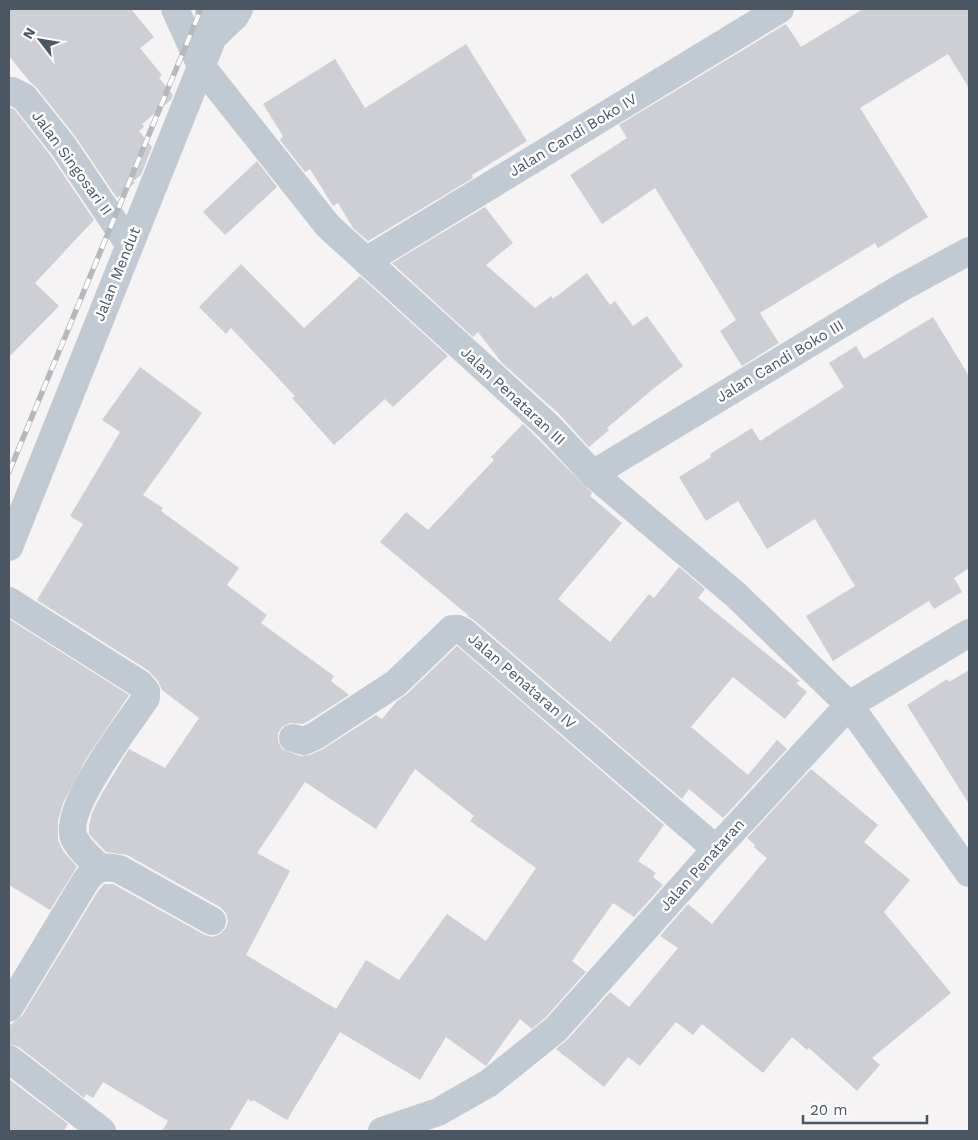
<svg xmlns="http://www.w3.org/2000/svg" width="978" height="1140" font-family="'Work Sans',sans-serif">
<rect width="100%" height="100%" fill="#f5f3f3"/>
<path fill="#cdcfd5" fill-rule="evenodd" d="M9 9H131L154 37 140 48 162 75 159 78 173 95 171 100 142 124 144 127 139 131 152 147 141 175 133 181 135 183 117 198 75 136 36 87 30 82 9 56Z
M863 9H969V88L948 54 860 108 928 217 878 248 875 243 760 313 779 343 742 366 720 331 736 320 655 188 602 224 570 175 627 138 619 125 786 24 801 47Z
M466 44 527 141 472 175 473 178 368 241 353 228 338 203 333 206 310 169 305 172 280 140 283 136 263 104 335 59 365 108Z
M11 108 14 109 50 155 94 220 35 283 59 306 9 357V109Z
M257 161 277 187 225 235 203 212Z
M485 207 513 243 486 265 535 308 551 296 553 299 587 273 610 305 615 301 633 326 647 316 683 366 653 389 607 428 609 430 589 447 559 414 502 363 478 332 473 337 392 263Z
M241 264 304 328 360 276 448 356 393 407 385 399 334 445 292 398 295 396 231 328 226 334 199 307Z
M933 317 969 376V568L954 578 962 592 934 609 929 601 833 661 806 616 855 586 815 519 767 549 738 501 706 521 679 477 711 457 710 454 752 428 760 441 844 387 829 363 856 346 864 359Z
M140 367 202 413 143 495 163 508 161 511 239 568 227 585 267 615 261 623 334 676 331 681 349 695 307 722 303 724 290 723 282 727 278 733V741L282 749 300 756 310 755 323 749 376 715 382 719 397 701 407 694 457 646 664 825 638 861 656 873 653 877 663 885 634 917 613 903 572 961 586 972 545 1018 532 1029 520 1019 486 1066 446 1037 420 1080 340 1032 287 1120 253 1100 252 1102 248 1099 229 1131H162L168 1121 103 1082 93 1098 86 1094 84 1098 19 1047 9 1044V1026L22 1016 98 891 104 884H113L205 935 213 937 220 934 226 928 228 921 226 913 220 907 127 855 106 852 89 834V826L92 813 101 795 129 749 165 768 199 718 162 690 158 681 149 671 37 600 83 524 70 516 120 432 102 420ZM415 769 474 816 470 821 536 868 486 941 447 914 399 980 366 960 336 1009 246 955 290 871 257 853 305 782 376 829Z
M523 424 592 493 590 496 622 523 558 599 610 642 649 594 654 598 679 567 705 589 698 598 800 681 796 683 807 692 785 719 733 677 691 727 748 775 777 740 787 749 723 818 689 789 682 799 474 620 467 616 468 615 380 542 406 512 428 530 494 460 491 457Z
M9 619 129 695 86 759 63 803 58 821V840L63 851 77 867 50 910 9 885Z
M969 670V804L907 705 947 679 949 682Z
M811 769 878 825 864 842 910 880 884 912 951 993 872 1058 880 1065 857 1091 809 1048 807 1050 792 1037 763 1073 702 1024 693 1035 676 1022 640 1066 628 1057 604 1087 556 1049 568 1039 610 992 629 1007 678 948 660 936 688 904 712 924 767 858 754 847 755 845 747 838Z
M9 1079 68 1124 64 1131H9Z"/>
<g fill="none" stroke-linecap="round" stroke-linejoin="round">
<path stroke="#c1cad2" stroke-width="28" d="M175 9 201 66 328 226 548 426 593 474 736 595 849 705 969 873
M209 9 213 37
M9 91H12L24 97 63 146 129 244
M366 261 780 9
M593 474 899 289 969 251
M9 547 213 37 235 16 239 9
M9 601 140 684 146 691V698C129 723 62 809 74 838 79 849 91 859 99 867
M293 738 304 741 315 736 396 683 452 629H458L464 632 716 849
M9 1008 85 882C95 868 103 865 119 869L212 921
M9 1059 102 1131
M382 1131 438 1112 489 1083 556 1029 716 849 849 705 969 633"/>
<defs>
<path id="rail" d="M9 472 201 9"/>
</defs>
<use href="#rail" stroke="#b5b8bd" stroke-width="5.5"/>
<use href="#rail" stroke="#fff" stroke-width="4" stroke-dasharray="11" stroke-linecap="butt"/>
</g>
<g text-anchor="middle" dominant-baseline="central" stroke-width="5" stroke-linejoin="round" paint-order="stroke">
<g font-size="15" fill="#4a5661" stroke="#fff">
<text transform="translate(573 135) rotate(-31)">Jalan Candi Boko IV</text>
<text transform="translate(72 163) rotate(54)">Jalan Singosari II</text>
<text transform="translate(117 274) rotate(-68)">Jalan Mendut</text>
<text transform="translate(780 361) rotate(-31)">Jalan Candi Boko III</text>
<text transform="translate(513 396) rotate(43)">Jalan Penataran III</text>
<text transform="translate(522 681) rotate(41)">Jalan Penataran IV</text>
<text transform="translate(702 865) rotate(-48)">Jalan Penataran</text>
</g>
</g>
<rect width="978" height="1140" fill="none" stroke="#4a5661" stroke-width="20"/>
<g transform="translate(40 40) rotate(301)" stroke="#ffffff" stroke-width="4" paint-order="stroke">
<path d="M0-4L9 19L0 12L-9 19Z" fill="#4a5661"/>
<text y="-8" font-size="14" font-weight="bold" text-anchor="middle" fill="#4a5661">N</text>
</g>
<path d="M803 1115v8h124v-8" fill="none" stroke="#4a5661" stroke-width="2.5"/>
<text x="810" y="1115" font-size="15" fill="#4a5661" stroke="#ffffff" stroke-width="4" paint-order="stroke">20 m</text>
</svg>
